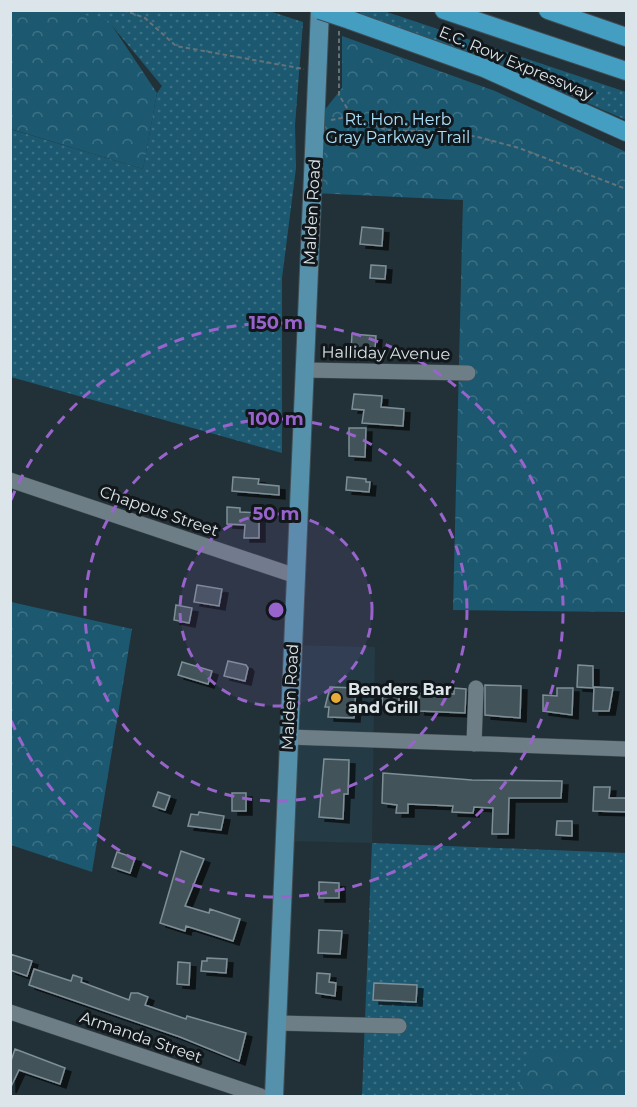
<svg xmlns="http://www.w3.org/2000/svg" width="637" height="1107" font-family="Montserrat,sans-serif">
<defs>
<pattern id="grass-dots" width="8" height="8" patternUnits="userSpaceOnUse" patternTransform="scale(1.5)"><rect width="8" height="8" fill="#1c5971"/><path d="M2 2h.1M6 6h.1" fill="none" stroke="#3c7185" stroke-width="1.8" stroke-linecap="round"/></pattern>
<pattern id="forest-crowns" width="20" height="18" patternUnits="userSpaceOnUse" patternTransform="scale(1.5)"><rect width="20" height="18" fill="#1c5971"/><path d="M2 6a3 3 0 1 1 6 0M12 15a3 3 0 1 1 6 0" fill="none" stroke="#3c7185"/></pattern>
<filter id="shadow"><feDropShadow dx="6" dy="4" stdDeviation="0" flood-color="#0009"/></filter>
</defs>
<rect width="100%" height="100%" fill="#223137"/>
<path fill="#243a44" d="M293 645 375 647 372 843 284 841Z"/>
<path fill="url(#grass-dots)" d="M266 10 303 22 295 125 296 168 282 278V453L11 377 10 129 143 169 157 93 162 86 109 22 69 11Z
M360 11H384L626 92V120L485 58 360 16Z
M372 843 626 853V1096H362Z"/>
<path fill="url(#forest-crowns)" d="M10 11H69L109 21 157 93 143 169 11 129Z
M342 36 495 91 626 152V612L453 610 463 200 313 193 316 121 342 88Z
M11 602 132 629 92 872 11 845Z
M532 1049 626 1051V1096H515Z"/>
<path fill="#43525a" stroke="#7e8f97" stroke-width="1.5" filter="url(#shadow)" d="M362 227 383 229 382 246 360 244Z
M371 265 386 266 385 279 370 278Z
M352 334 376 336 375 348 366 347V351L351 350Z
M354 394 382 396 381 407 404 409 403 426 362 423 364 410 352 409Z
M349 428H366L365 457 349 456Z
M233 477 259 479 258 484 279 486V495L232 491Z
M347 477 366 479V482H370L369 492 346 490Z
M227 507 240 508V512L259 513V538H244L245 525 227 524Z
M197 585 222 589 219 606 194 602Z
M176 605 192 608 189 623 174 620Z
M228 661 246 665 248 668 245 681 224 676Z
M182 662 212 671 208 684 178 675Z
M578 665 593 666V688L577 687Z
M485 685 521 686 520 718 485 715Z
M330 687 356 688 354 718 328 717 329 707H325Z
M594 687 613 688 609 711H593Z
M454 688 466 689 465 713 419 711V693L454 694Z
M557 688H573L572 715 543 711V695L557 696Z
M383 690 395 691V694H399V706L382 705Z
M324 759 349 760 348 794H344L343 819 319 817Z
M383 773 472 780 562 781 561 798H509L508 834H492L493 808 474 807 473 813 452 812 453 806 408 804V813H396L397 805 382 803Z
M594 787H610L609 798H627V812L593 811Z
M158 792 170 796 165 810 153 806Z
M232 793H246V811H232Z
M199 812 224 816 221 830 188 826 191 814 198 815Z
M557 821H572V836L556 835Z
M181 851 204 859 185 906 209 913 210 909 240 919 233 941 186 926 185 931 160 923Z
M117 852 135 858 130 873 112 867Z
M319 882 339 883V898H319Z
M319 930 342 931 340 954 318 953Z
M10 954 32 961 27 976 10 970Z
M207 958 227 959 226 973 201 971 202 961H207Z
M178 962 190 963 189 985 177 984Z
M34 969 71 981 73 975 82 978 81 982 129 1000 131 993H138L148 997 145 1005 186 1019 187 1016 246 1033 239 1061 180 1037 29 985Z
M317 973 330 974 329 982 336 983 335 996 316 993Z
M374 983 417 985 416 1002 373 1000Z
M15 1049 65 1068 60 1084 19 1070 10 1089V1064Z"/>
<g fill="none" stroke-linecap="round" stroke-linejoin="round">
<defs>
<path id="minor" d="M304 370 468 373
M10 480 296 576
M289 737 626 749
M474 744 476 688
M10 1012 261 1096
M277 1023 399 1026"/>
<path id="major" d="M274 1096 320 10"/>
<path id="highway" d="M444 10 626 71
M548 10 626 37
M350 20 484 68 626 132"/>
</defs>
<use href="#minor" stroke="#414d53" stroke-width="16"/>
<use href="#major" stroke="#414d53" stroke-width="20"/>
<use href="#highway" stroke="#414d53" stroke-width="20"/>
<path stroke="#657278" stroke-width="2" stroke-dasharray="4.5 3" stroke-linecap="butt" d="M123 10 145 18 176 46 304 69
M339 31V95L352 116 386 130 452 132 482 138 519 148 626 189
M331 120 352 116"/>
<use href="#minor" stroke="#6e7e86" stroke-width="15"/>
<use href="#major" stroke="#5591aa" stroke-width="18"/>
<use href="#highway" stroke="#449ec2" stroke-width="18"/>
<defs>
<path id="highway-bridge" d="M320 10 350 20"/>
</defs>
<use href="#highway-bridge" stroke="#414d53" stroke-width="20" stroke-linecap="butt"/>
<use href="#highway-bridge" stroke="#449ec2" stroke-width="18"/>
</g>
<circle cx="276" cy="610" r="96" fill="#9864cc" fill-opacity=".12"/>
<g fill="none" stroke="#9864cc" stroke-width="3" stroke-dasharray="10 8">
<circle cx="276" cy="610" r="96"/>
<circle cx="276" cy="610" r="191"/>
<path d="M11 500A287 287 0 1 1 11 720"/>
</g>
<circle fill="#e9ab38" stroke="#11171a" stroke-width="2" cx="336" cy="698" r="6"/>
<g text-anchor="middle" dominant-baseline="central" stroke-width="6" stroke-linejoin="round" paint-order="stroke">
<g font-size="16" fill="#dce5e9" stroke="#11171a">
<text transform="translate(516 63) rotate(23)">E.C. Row Expressway</text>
<text transform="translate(312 212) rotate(-87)">Malden Road</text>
<text transform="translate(386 353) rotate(1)">Halliday Avenue</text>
<text transform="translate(159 511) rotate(19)">Chappus Street</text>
<text transform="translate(290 697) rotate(-87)">Malden Road</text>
<text transform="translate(141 1037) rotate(19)">Armanda Street</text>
</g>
<g font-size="16" fill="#ade0f8" stroke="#11171a">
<text x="398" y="119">Rt. Hon. Herb<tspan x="398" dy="18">Gray Parkway Trail</tspan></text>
</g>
<g font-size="16" font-weight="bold" fill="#dce5e9" stroke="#11171a" text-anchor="start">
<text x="348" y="689">Benders Bar<tspan x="348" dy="18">and Grill</tspan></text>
</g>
</g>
<circle cx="276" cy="610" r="9" fill="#9864cc" stroke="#11171a" stroke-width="3"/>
<g font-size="18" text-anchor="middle" font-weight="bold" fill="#9864cc" stroke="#11171a" stroke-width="6" stroke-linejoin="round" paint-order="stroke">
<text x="276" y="329">150 m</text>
<text x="276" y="425">100 m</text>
<text x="276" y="520">50 m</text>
</g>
<rect width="637" height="1107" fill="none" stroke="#dce5e9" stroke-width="24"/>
</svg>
